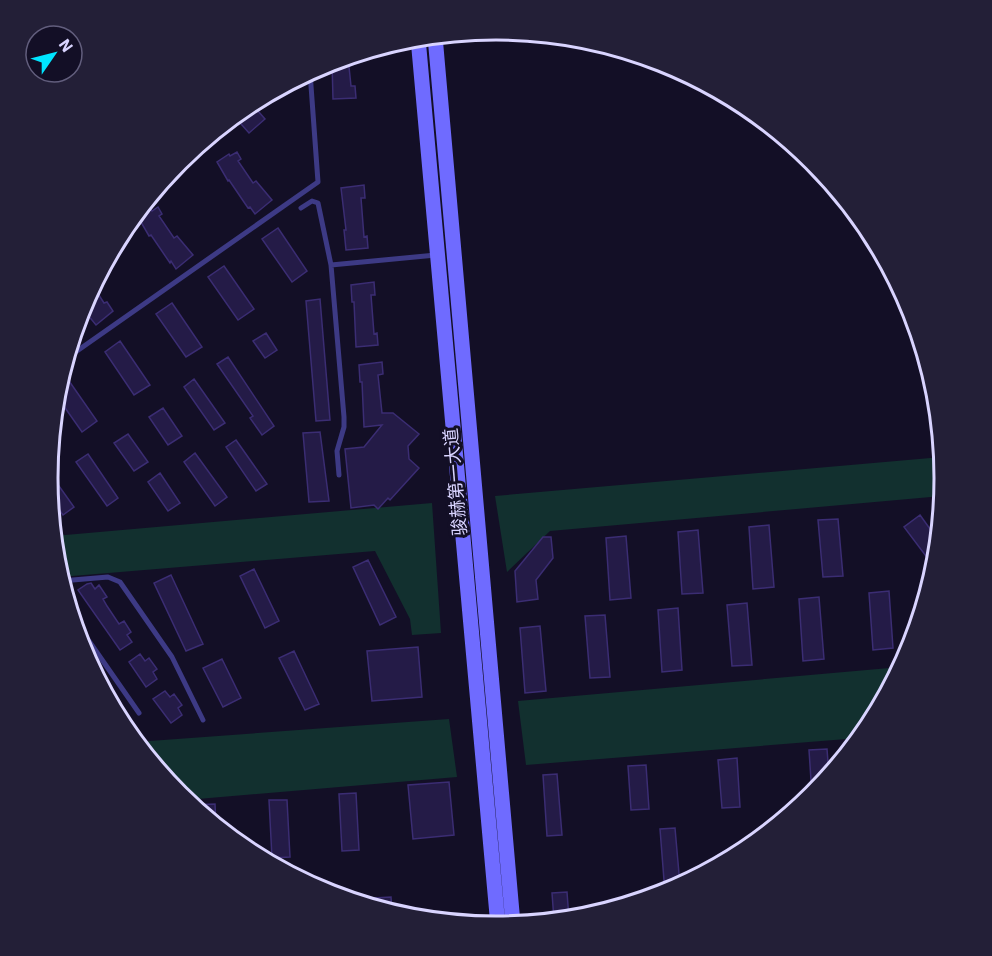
<svg xmlns="http://www.w3.org/2000/svg" width="992" height="956" font-family="'IBM Plex Sans','Noto Sans SC',sans-serif">
<rect width="100%" height="100%" fill="#130f26"/>
<path fill="#12302f" d="M942 457 944 478 942 496 550 531 507 572 495 496Z
M432 503 441 633 412 635 410 619 375 551 60 577 57 565 54 536Z
M901 667 868 727 859 738 526 765 518 701Z
M449 719 457 777 186 800 179 795 136 742Z"/>
<path fill="#241b47" stroke="#3b2d73" stroke-width="1.5" d="M348 57 351 86H355L356 98 333 99 332 62Z
M251 103 265 119 249 133 234 116Z
M237 152 241 159 238 161 253 183 256 181 272 200 255 214 250 207 248 208 229 180 228 181 217 162 229 154 230 156Z
M364 185 365 198H361L364 237 367 236 368 248 346 250 344 230H346L341 188Z
M158 207 162 214 159 216 174 238 177 236 193 255 176 269 171 261 170 263 151 235 149 236 138 217 150 209 152 211Z
M278 228 307 271 292 282 262 239Z
M224 266 254 309 238 320 208 277Z
M374 282 375 295H371L374 334 377 333 378 345 356 347 354 302H352L351 285Z
M91 289 94 294 97 292 104 303 107 302 113 311 96 325 82 308Z
M320 299 330 420 316 421 306 301Z
M172 303 202 347 186 357 156 314Z
M266 333 277 350 265 358 253 341Z
M120 341 150 385 134 395 105 352Z
M228 357 274 426 262 435 250 418 253 416 217 364Z
M382 362 383 374 378 375 382 413H393L419 434 408 446 409 459 419 468 390 500 388 498 378 509 374 505 351 508 345 449 364 447 382 425 364 427 362 382H360L359 365Z
M67 378 97 421 82 432 56 395 59 384Z
M194 379 225 423 214 430 184 387Z
M163 408 182 436 168 445 149 417Z
M320 432 329 501 309 502 303 433Z
M128 434 148 462 134 471 114 443Z
M236 440 267 484 256 491 226 447Z
M195 453 227 497 215 506 184 462Z
M88 454 118 498 107 506 76 462Z
M49 472 74 507 63 515 50 497Z
M160 473 180 503 168 511 148 482Z
M920 515 938 540 935 568 904 527Z
M838 519 843 576 823 577 818 520Z
M769 525 774 587 753 589 749 527Z
M698 530 703 593 682 594 678 532Z
M626 536 631 598 610 600 606 538Z
M543 537H551L553 558 536 580 538 599 517 602 515 571Z
M368 560 396 617 380 625 353 567Z
M254 569 279 621 265 628 240 576Z
M171 575 203 644 186 651 154 583Z
M91 583 95 589 99 585 107 597 103 599 107 606 119 624 124 621 131 632 127 635 132 642 120 650 78 590 87 584Z
M889 591 893 648 873 650 869 593Z
M819 597 824 659 803 661 799 599Z
M747 603 752 665 732 666 727 605Z
M678 608 682 670 662 672 658 610Z
M605 615 610 677 590 678 585 616Z
M540 626 546 691 525 693 520 628Z
M418 647 422 697 372 701 367 651Z
M294 651 319 704 305 710 279 658Z
M140 654 145 661 149 658 157 669 153 672 157 679 146 687 129 662Z
M222 659 241 698 223 707 203 668Z
M165 691 170 697 174 694 182 705 178 708 182 715 171 723 153 699Z
M827 749 829 775 812 795 809 750Z
M737 758 740 807 722 808 718 760Z
M646 765 649 809 631 810 628 766Z
M557 774 562 835 547 836 543 775Z
M449 782 454 835 413 839 408 785Z
M356 793 359 850 342 851 339 794Z
M269 800H287L290 857 272 858Z
M215 804 216 825 192 805Z
M675 828 680 885 665 893 660 829Z
M567 892 569 919 554 920 552 893Z
M391 897 392 912 374 907V898Z"/>
<g fill="none" stroke-linecap="round" stroke-linejoin="round">
<path stroke="#3d3a85" stroke-width="5" d="M301 208 312 201 318 203 331 265 436 255
M331 265 344 417V427L337 451 339 475
M67 358 318 182 310 72
M61 581 108 577 120 582 172 657 203 720
M73 618 139 713"/>
<path stroke="#6f6bff" stroke-width="15" d="M435 36 513 924
M418 38 498 926"/>
</g>
<g text-anchor="middle" dominant-baseline="central" stroke-width="6" stroke-linejoin="round" paint-order="stroke">
<g font-size="18" fill="#d9d4ff" stroke="#130f26">
<text transform="translate(455 482) rotate(-95)">骏赫第一大道</text>
</g>
</g>
<path d="M0 0H992V956H0ZM58 478a438 438 0 1 1 876 0a438 438 0 1 1-876 0Z" fill="#231f37" fill-rule="evenodd"/>
<path fill="none" stroke="#d9d4ff" stroke-width="3" d="M58 478a438 438 0 1 1 876 0a438 438 0 1 1-876 0Z"/>
<g transform="translate(54 54) rotate(55)"><circle r="28" fill="#130f26" stroke="#625e7d" stroke-width="1.5"/>
<path d="M0-4.5L10 22L0 15L-10 22Z" fill="#00e5ff"/>
<text y="-9" font-size="16" font-weight="bold" text-anchor="middle" fill="#d9d4ff">N</text>
</g>
</svg>
